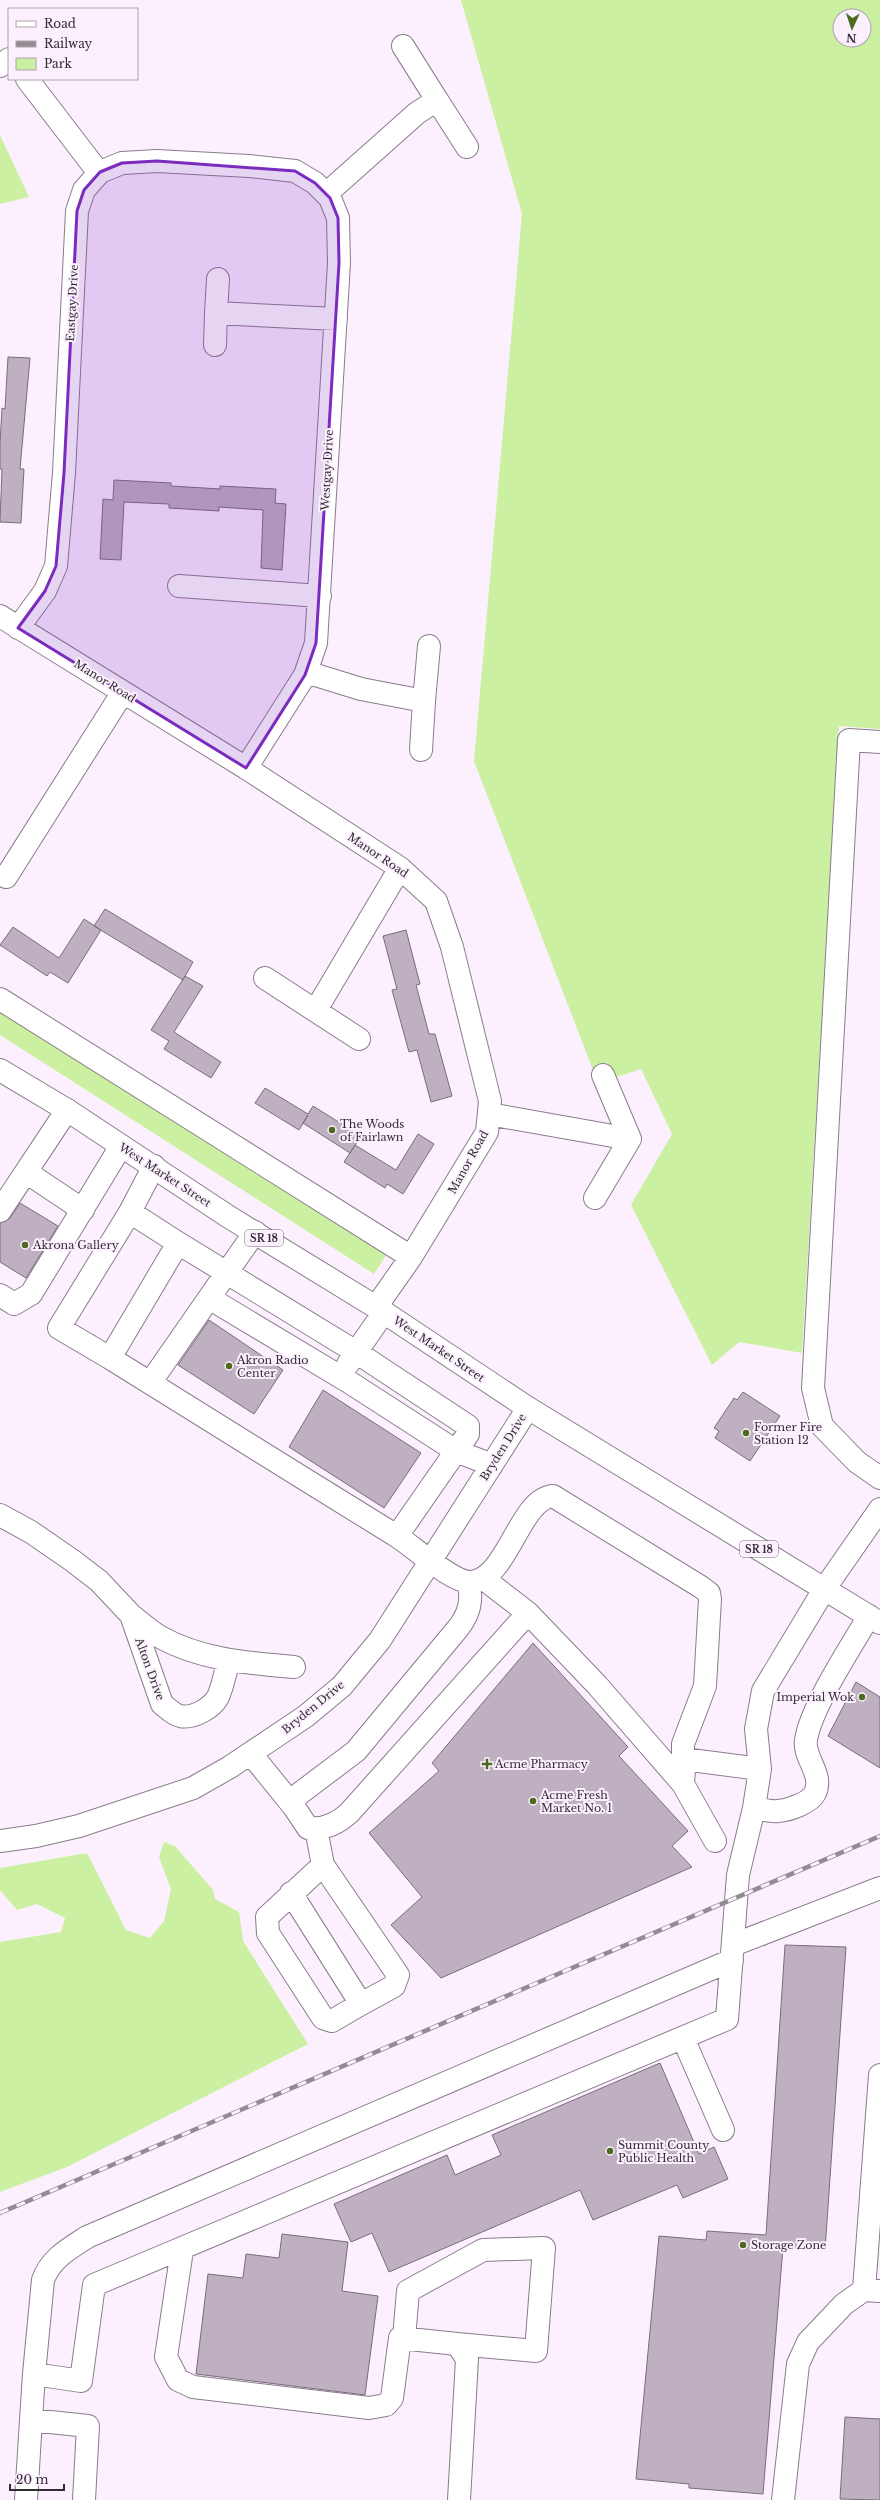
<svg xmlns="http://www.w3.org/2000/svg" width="880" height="2500" font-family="'Libre Baskerville',serif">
<rect width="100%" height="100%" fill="#fcf0fe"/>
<path fill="#cbf0a2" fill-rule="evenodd" d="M461 0H880V729L839 726 802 1353 739 1342 712 1365 631 1205 672 1134 641 1069 598 1083 474 761 522 214ZM840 16H864V40H840Z
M0 135 29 197 0 204Z
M0 1006 387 1254 374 1274 0 1035Z
M164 1842 175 1846 213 1890 215 1899 239 1912 243 1941 308 2044 67 2167 0 2192V1942L61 1932 65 1918 37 1904 17 1910 0 1890V1868L87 1853 126 1930 150 1938 164 1921 171 1889 159 1857Z"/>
<path fill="#beb0c0" stroke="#796c7b" d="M8 357 30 358 20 469H24L21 523 0 522 2 469H0V444L2 408 5 409Z
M114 480 171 483V486L220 489V486L276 489 275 503 286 504 282 570 261 568 263 510 219 507V511L169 508V504L124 502 121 560 100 559 103 499 113 500Z
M105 909 193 962 183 980 94 926Z
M84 919 101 930 68 983 50 972 47 976 0 945 13 927 59 958Z
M406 930 420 984 416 985 429 1034H435L452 1096 431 1102 417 1050 409 1052 392 990 397 989 383 936Z
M185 976 203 986 174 1032 221 1062 211 1078 164 1049 169 1041 151 1030Z
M265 1088 308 1114 313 1106 361 1136 350 1153 303 1123 308 1115 299 1130 255 1103Z
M418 1134 434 1144 403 1194 387 1184 385 1188 344 1162 355 1145 396 1170Z
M20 1203 58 1226 26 1278 0 1262V1223L10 1218Z
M209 1320 283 1370 254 1414 178 1365Z
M323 1390 421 1453 384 1508 289 1447Z
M743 1392 780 1416 750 1461 715 1438 719 1431 714 1428 734 1398 737 1400Z
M533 1643 628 1747 619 1756 688 1831 672 1846 692 1867 441 1978 391 1925 422 1897 369 1833 439 1771 432 1763Z
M856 1682 880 1697V1768L828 1736Z
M785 1945 846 1947 825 2250 783 2247 763 2494 689 2488V2484L636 2479 659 2236 706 2240 707 2231 766 2235Z
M660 2063 699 2154 714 2147 728 2179 683 2198 677 2185 593 2220 580 2190 389 2272 372 2233 351 2242 334 2204 447 2155 455 2175 501 2155 492 2135Z
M282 2234 348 2242 342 2291 378 2296 365 2395 196 2374 208 2274 243 2278 246 2254 279 2258Z
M845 2417 880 2419V2500L840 2499Z"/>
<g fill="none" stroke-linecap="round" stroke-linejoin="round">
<defs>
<path id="minor" d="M403 46 437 100
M0 66 9 59
M27 79 99 173
M326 194 417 113 437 100 467 147
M216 313 218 279
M215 345 216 313 336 319
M179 586 320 596
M0 616 246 768 400 868 436 901 452 947 490 1101 487 1132 411 1257 376 1307
M18 628 45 591 56 566 64 473 77 211 84 190 100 172 122 163 157 161 249 166 295 171 315 183 330 198 338 218 339 263 316 643 305 675 246 768
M306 672 361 689 424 701 429 646
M880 742 849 740 813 1388 822 1426 857 1462 880 1478
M421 750 424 701
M6 877 123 692
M265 978 359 1039
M0 999 411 1257
M316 1010 400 868
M489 1114 630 1139
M154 1166 130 1212 178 1243
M26 1172 83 1210
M595 1198 630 1139 603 1075
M0 1211 67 1110
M255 1232 209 1298 349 1382 456 1451 397 1536
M0 1295 14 1304 31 1294 121 1146
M110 1358 59 1328 130 1212
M348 1364 384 1312
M150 1383 209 1298
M492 1465 456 1451 468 1434V1426L356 1352 178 1243 110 1358C205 1418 300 1476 395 1535 412 1545 452 1583 471 1582 508 1579 519 1499 553 1496L701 1587 709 1593 710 1599 705 1686 683 1744V1759L760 1769
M0 1515 31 1532 73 1561 99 1581 131 1615 162 1704C167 1708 174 1715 180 1716 193 1719 212 1708 218 1697 223 1686 225 1672 229 1661
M484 1579 528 1613 597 1685 683 1784
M469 1582C472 1601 470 1612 459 1627L356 1751 295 1797 294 1807 308 1828C324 1830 337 1824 349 1813L528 1613
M131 1615C140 1622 150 1631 160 1637 202 1660 247 1663 294 1667
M251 1754 294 1807
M684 1769 683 1784 715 1841
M754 1808C761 1809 771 1812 778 1811 789 1810 810 1803 815 1793 824 1774 803 1758 806 1740 811 1707 851 1647 869 1616
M0 1841 36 1836 79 1826 193 1788 230 1767 306 1716 342 1686 380 1640 528 1408
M323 1865 398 1975 394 1986 361 2004
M291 1893 361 2004 332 2021 323 2018 268 1933 267 1917 323 1865 316 1829
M733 1945 880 1888
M732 1960 87 2237C69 2249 51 2258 43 2280L34 2374 81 2381 94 2285 727 2019 738 1875 754 1808 760 1769 756 1729 763 1691 825 1588 880 1509
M683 2038 723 2130
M182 2250 166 2357 178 2380 193 2387 369 2408 386 2405 392 2398 400 2338 457 2344 467 2359 459 2500
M864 2290 880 2075
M404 2338 408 2291 483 2250 544 2248 536 2351 457 2344
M31 2420 34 2374
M26 2500 31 2420 88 2426 84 2500
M783 2500 798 2364 808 2342 844 2304 864 2290 880 2291"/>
<path id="major" d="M0 1070 67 1110 229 1217 376 1307 528 1408 880 1623"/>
</defs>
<use href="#minor" stroke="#897c8b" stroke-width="24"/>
<use href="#major" stroke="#897c8b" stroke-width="24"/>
<use href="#minor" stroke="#fff" stroke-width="22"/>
<use href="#major" stroke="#fff" stroke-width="22"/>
<defs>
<path id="rail" d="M0 2213 880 1836"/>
</defs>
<use href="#rail" stroke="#938b94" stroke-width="4.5"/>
<use href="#rail" stroke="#fcf0fe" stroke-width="3" stroke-dasharray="9" stroke-linecap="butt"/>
</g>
<path fill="#7b2cbf" fill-opacity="0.2" stroke="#7b2cbf" stroke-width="3" stroke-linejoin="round" d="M157 161 295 171 315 183 330 198 338 218 339 263 316 643 305 675 246 768 18 628 45 591 56 566 64 473 77 211 84 190 100 172 122 163Z"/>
<g fill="#4d6b20" stroke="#fcf0fe" stroke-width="1.5">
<circle cx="332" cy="1130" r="4"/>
<circle cx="25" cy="1245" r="4"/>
<circle cx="229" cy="1366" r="4"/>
<circle cx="746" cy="1433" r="4"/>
<circle cx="862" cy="1697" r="4"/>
<path d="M485 1758h4v4h4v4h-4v4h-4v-4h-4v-4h4z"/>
<circle cx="533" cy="1801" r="4"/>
<circle cx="610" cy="2151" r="4"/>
<circle cx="743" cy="2245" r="4"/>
</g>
<g text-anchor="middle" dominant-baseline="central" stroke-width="4" stroke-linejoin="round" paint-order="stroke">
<g fill="#fcf0fe" stroke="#6e676f" stroke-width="1">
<rect x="245" y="1230" width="38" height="16" rx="3"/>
<rect x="740" y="1541" width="38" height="16" rx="3"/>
</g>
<g font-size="10" font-weight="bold" fill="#312c32">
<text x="264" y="1238">SR 18</text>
<text x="759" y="1549">SR 18</text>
</g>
<g font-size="11" fill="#312c32" stroke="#fcf0fe">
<text transform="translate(72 303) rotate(-87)">Eastgay Drive</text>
<text transform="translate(327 470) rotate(-87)">Westgay Drive</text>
<text transform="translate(105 681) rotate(32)">Manor Road</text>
<text transform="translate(378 855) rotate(34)">Manor Road</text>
<text transform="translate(468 1162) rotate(-61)">Manor Road</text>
<text transform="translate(165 1175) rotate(33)">West Market Street</text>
<text transform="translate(439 1349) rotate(34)">West Market Street</text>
<text transform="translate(503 1447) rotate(-58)">Bryden Drive</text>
<text transform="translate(150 1669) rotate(70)">Alton Drive</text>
<text transform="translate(313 1707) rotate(-39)">Bryden Drive</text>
</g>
<g font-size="11" fill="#312c32" stroke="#fcf0fe" text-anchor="start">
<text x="340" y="1124">The Woods<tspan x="340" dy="13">of Fairlawn</tspan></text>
<text x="33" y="1245">Akrona Gallery</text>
<text x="237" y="1360">Akron Radio<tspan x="237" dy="13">Center</tspan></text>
<text x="754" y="1427">Former Fire<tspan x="754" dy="13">Station 12</tspan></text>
<text x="854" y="1697" text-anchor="end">Imperial Wok</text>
<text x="495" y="1764">Acme Pharmacy</text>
<text x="541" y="1795">Acme Fresh<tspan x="541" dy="13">Market No. 1</tspan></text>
<text x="618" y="2145">Summit County<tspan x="618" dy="13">Public Health</tspan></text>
<text x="751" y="2245">Storage Zone</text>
</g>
</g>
<rect x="8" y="8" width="130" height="72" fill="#fcf0fe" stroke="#aba2ac"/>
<rect x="16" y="21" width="20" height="6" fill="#ffffff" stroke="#aba2ac"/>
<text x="44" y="28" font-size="12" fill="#312c32">Road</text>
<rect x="16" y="41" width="20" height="6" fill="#938b94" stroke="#aba2ac"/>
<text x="44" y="48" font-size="12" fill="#312c32">Railway</text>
<rect x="16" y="58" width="20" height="12" fill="#cbf0a2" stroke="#aba2ac"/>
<text x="44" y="68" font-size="12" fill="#312c32">Park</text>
<g transform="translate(852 28) rotate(183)"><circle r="19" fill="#fcf0fe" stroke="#aba2ac"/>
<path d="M0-3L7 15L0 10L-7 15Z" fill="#4d6b20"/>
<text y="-6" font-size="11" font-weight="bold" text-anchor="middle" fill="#312c32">N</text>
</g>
<path d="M10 2484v6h54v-6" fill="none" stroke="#312c32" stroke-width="2"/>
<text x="16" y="2484" font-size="12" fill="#312c32" stroke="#fcf0fe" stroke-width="3" paint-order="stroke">20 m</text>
</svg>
